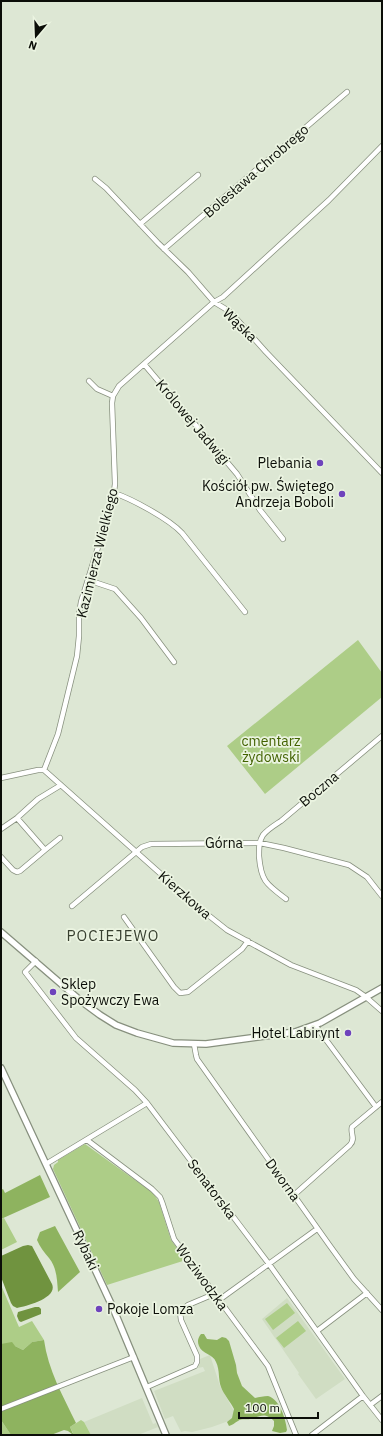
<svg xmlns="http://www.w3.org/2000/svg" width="383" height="1436" font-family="'IBM Plex Sans',sans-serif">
<rect width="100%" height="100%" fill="#dde7d4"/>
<path fill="#d0ddc3" d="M287 1298 345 1379 316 1399 298 1374 299 1373 262 1319Z
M210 1355 220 1386 235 1413 234 1419 212 1427 192 1432 185 1431 181 1432 173 1416 165 1419 154 1391 205 1371 203 1367 198 1368 200 1363V1359Z
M142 1398 153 1424 156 1423 158 1427 138 1435H91L84 1422Z"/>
<path fill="#adcd87" d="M358 640 382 673V697L265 794 227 746Z
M85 1144 153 1193 159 1202 171 1240 186 1260 107 1285 53 1169 54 1165 58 1162V1160Z
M4 1218 17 1242 1 1250V1219Z
M1 1285 19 1327 32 1321 44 1340 32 1342 23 1350 15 1346 1 1345Z
M287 1303 295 1313 273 1330 265 1319Z
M298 1321 306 1331 284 1348 276 1338Z
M1 1420 11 1435H2Z
M81 1420 84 1422 91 1435H70L73 1433 70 1427Z"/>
<path fill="#8eb35f" d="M40 1175 50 1197 1 1219V1190L3 1189 5 1193Z
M55 1226 80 1272 58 1292C57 1280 57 1268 49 1258 44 1252 40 1247 37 1240L40 1232Z
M201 1334H204L207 1339 217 1340 222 1337 226 1338 229 1341 236 1365 237 1373 242 1386 255 1398C259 1397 264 1396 268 1396 280 1399 286 1420 287 1430L286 1432 280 1433 272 1431 274 1426V1421C265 1412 261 1416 250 1419 246 1420 242 1418 238 1421 234 1423 233 1425 229 1426L227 1422 232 1418 234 1409C230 1401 224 1395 221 1387 218 1379 220 1370 216 1362 213 1354 202 1354 199 1346 197 1341 198 1338 201 1334Z
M44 1340C48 1370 63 1396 76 1423L70 1427 73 1434H72L68 1431 64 1430 51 1435H11L1 1420V1344L12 1342 15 1346 23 1350 32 1342Z"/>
<path fill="#70933f" d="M28 1245 32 1246 52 1284C58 1298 27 1306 17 1308L13 1306 11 1303 1 1277V1256L23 1246Z
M35 1307H39L41 1309V1314L21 1322 19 1321 17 1316 18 1312Z"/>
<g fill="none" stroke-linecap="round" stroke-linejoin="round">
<defs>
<path id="minor" d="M95 179 106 188 158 243 188 272 214 302 229 311 233 315 266 352 382 473
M140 224 198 175
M164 249 347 92
M144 364 237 474 260 510 283 539
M89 381 97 389 113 396
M114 493C132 499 169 519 182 533L245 612
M88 580 115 589 141 618 174 662
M44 770 58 734 77 656 79 636V614L81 602 113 499 115 484 112 403 113 396 119 386 214 302 223 297 329 200 382 146
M1 778 38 770H44L198 907 227 930 291 965 356 990 366 997 382 1011
M1 829 17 818 28 808 38 799 61 785
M45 850 60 838
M1 857 13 870 17 872 20 871 45 850 17 818
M286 899C266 884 261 881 259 856 259 848 259 841 263 835 268 829 275 825 281 821L382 736
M72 906 142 847 151 844 260 843 284 848 349 865 367 877 382 896
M124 917 174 987 180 993 188 992 242 949 248 941
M36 961 25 972 76 1038 135 1090 147 1103 269 1264 363 1396 382 1420
M315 1025 376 1107
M194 1044 196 1055 197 1059 330 1246 354 1279 382 1310
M87 1140 152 1189 160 1197 162 1202 174 1239 268 1366 296 1435
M46 1164 147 1103
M294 1195 350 1145C356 1139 350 1133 352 1127L382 1102
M219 1300 317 1229
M317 1331 367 1293
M147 1387 195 1366 197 1362V1356L181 1320 180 1312 188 1305 214 1294
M370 1405 382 1396
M1 1409 134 1357
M312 1435 363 1396"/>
<path id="tertiary" d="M1 932 81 1001 100 1015 116 1025 137 1033 173 1043 206 1044 295 1032 320 1023 382 988
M1 1068 113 1308 166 1435"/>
</defs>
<use href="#minor" stroke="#87907e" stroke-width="6"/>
<use href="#tertiary" stroke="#87907e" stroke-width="8"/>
<use href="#minor" stroke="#fff" stroke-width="4.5"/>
<use href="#tertiary" stroke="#fff" stroke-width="5.5"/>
</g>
<g fill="#6e43bc" stroke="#ebf4e1" stroke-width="1.5">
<circle cx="320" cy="463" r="4"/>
<circle cx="342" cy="494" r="4"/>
<circle cx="53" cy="992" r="4"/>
<circle cx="348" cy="1033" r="4"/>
<circle cx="99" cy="1309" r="4"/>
</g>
<g text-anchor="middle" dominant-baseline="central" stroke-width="3.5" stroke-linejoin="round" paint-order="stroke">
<g font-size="14" fill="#0b0e08" stroke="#ebf4e1">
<text transform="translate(256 171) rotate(-41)">Bolesława Chrobrego</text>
<text transform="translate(240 325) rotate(44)">Wąska</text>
<text transform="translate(193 422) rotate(50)">Królowej Jadwigi</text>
<text transform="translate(97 553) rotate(-76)">Kazimierza Wielkiego</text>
<text transform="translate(319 789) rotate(-40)">Boczna</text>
<text x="224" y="843">Górna</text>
<text transform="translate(185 895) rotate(41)">Kierzkowa</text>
<text transform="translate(283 1180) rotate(54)">Dworna</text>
<text transform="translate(212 1189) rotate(53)">Senatorska</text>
<text transform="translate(86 1250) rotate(65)">Rybaki</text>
<text transform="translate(202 1277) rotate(54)">Woziwodzka</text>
</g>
<g font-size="14" fill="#0b0e08" stroke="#ebf4e1" text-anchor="end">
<text x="312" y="463">Plebania</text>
<text x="334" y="486">Kościół pw. Świętego<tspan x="334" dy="16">Andrzeja Boboli</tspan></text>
<text x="61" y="984" text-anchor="start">Sklep<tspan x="61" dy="16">Spożywczy Ewa</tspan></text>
<text x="340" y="1033">Hotel Labirynt</text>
<text x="107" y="1309" text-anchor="start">Pokoje Lomza</text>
</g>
<g font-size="14" fill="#426200" stroke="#ebf4e1">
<text x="271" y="741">cmentarz<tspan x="271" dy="16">żydowski</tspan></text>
</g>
<g font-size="15" letter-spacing="1" fill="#384030" stroke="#ebf4e1">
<text x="113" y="935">POCIEJEWO</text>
</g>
</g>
<rect width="383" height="1436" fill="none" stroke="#0b0e08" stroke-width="4"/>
<g transform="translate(36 36) rotate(199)" stroke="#ebf4e1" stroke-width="3" paint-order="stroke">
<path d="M0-3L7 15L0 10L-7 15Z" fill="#0b0e08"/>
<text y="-6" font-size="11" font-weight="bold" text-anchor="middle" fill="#0b0e08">N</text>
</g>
<path d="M239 1412v6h79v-6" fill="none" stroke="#0b0e08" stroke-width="2"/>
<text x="245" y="1412" font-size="12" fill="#0b0e08" stroke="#ebf4e1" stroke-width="3" paint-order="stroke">100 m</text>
</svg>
